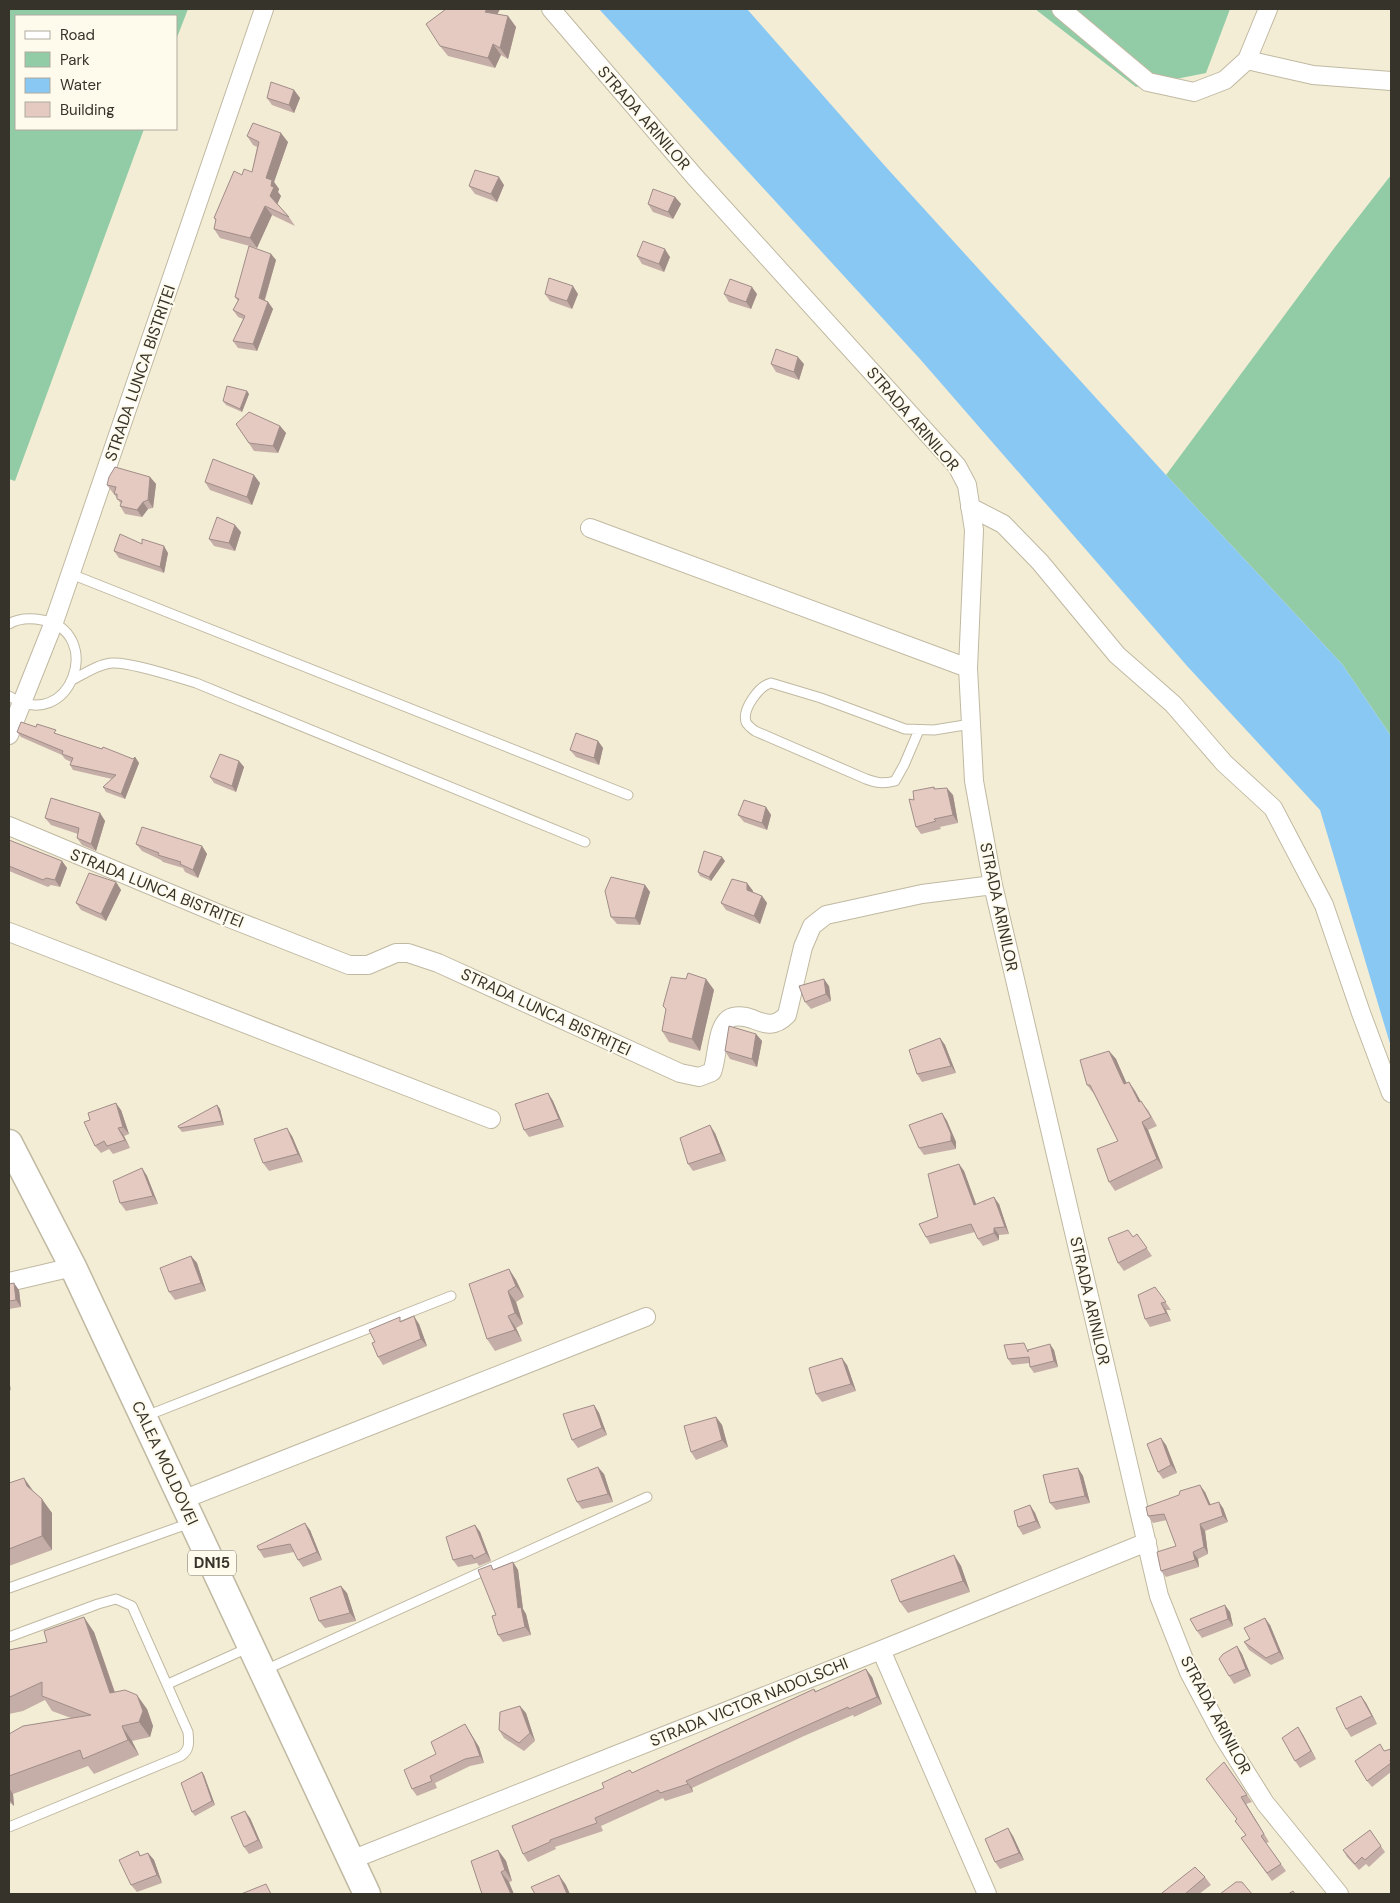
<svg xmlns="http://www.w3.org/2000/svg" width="1400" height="1903" font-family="'DM Sans',sans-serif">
<rect width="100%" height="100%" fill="#f4edd5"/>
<path fill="#92cca6" d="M9 9H188L176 40V16H16V129H144L15 481 9 479Z
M1035 9H1230L1206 73 1136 87Z
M1391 175V736L1342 664 1166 475 1335 247Z"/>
<path fill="#89c8f3" d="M599 9H747L885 166 1166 475 1342 664 1391 736V1047L1320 810 1188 667 920 359Z"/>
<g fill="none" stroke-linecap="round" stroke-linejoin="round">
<defs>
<path id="lane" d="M71 574 628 795
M9 624C19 618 31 618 42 620 106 631 71 736 9 696
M72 680C84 674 98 664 112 663 131 662 176 677 196 683L585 842
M919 730 904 765 895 781C883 784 877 783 866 779L755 731C751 728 748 726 746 722 742 709 759 686 771 683L821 698 905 729 934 730 971 724
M146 1416 451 1296
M9 1588 190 1523
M9 1637 98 1604 116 1599 132 1606 188 1732C189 1742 190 1750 181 1756L9 1827
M265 1670 647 1497
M168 1684 250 1647"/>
<path id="street" d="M551 9 695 177 957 466 967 485 974 530 968 668 971 724 974 781 993 885 1159 1596 1189 1672 1223 1736 1265 1803 1339 1894
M1061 9 1148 82 1194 92 1225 80 1247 60 1268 9
M1247 60 1313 75 1391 81
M970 507 1003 524 1040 562 1117 655 1173 704 1224 763 1273 808 1324 905 1361 1013 1391 1093
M590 528 968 668
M9 735 54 622 264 9
M9 826 224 916 349 965H368L396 953H408L438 963 680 1073 699 1077 712 1072C718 1058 716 1021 733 1017 755 1012 766 1036 787 1015L803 947 812 926 826 915 922 894 993 885
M9 932 491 1119
M9 1282 73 1267
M182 1500 646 1317
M881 1650 987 1894
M351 1860 881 1650 1147 1542"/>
<path id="primary" d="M9 1143 73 1267 367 1894"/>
</defs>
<use href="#lane" stroke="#c0b9a2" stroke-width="11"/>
<use href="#street" stroke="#c0b9a2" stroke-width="20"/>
<use href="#primary" stroke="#c0b9a2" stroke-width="29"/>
<use href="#lane" stroke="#fff" stroke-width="9"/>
<use href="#street" stroke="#fff" stroke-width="18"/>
<use href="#primary" stroke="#fff" stroke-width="26"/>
</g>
<path fill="#c5aea7" d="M446 9H500L497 14 508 16 516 27 508 59 501 55 495 68 448 56 440 46Z
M294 90 300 98 294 113 272 105 267 98Z
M247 136 288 142 274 182 279 189 278 192 281 196 277 203 289 217 295 226 272 215 257 248 220 238 214 229 216 221 214 218 242 175 252 172 257 147 253 145Z
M504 185 497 202 475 194 469 186Z
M675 197 681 204 673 219 653 212 648 204Z
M271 254 276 260 265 300 268 302 273 309 257 351 238 348 233 341 243 319 238 317 233 310 238 301 235 297Z
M637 256 670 257 664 272 642 264Z
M545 294H578L572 309 550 301Z
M724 294H757L751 309 729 302Z
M771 364H804L799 380 776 372Z
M247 391 249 394 242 412 226 405 223 401Z
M236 424 280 426 286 433 278 453 254 451Z
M150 477 156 484 153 508 148 509 142 517 125 514 120 506 121 504 114 494V493H113L107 485Z
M205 482 260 483 252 505 210 490Z
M241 532 235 551 214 546 209 539Z
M142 544 168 553 164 573 119 558 114 551Z
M17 732 59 735 133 759 135 757 139 763 125 799 106 792 103 787 112 779 73 770 70 765 71 762 65 759 62 755 21 737Z
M598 741 603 748 599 765 576 757 570 750Z
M239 761 244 767 236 792 214 783 210 777Z
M934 787 935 789 953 795 958 823 940 827 941 829 921 834 916 827 914 800Z
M766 807 771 815 767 830 744 822 738 815Z
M100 813 105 821 96 851 82 845 77 838 78 834 51 825 45 818Z
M9 840 62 861 67 868 60 887 51 885 48 887 9 871Z
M136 844 202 846 207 854 198 878 185 872 183 868 163 862 161 860 142 851Z
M725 861 711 881 700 876 698 872Z
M116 882 121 890 106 921 81 910 76 903Z
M747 883 753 891V892L762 896 767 903 760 924 726 910 721 903Z
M645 885 650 892 640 925 617 924 611 917Z
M686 979H706L714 990 700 1051 669 1042 662 1031 666 1010 663 1006Z
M829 986 831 1001 811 1009 805 1002Z
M756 1034 762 1041 757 1067 730 1059 725 1051Z
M940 1038 945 1045 956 1073 922 1082 917 1074Z
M1109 1051 1116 1059 1126 1083 1129 1082 1135 1091 1141 1102 1148 1110 1157 1126 1148 1130 1163 1168 1115 1191 1109 1182 1118 1141 1094 1094 1087 1085Z
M548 1093 553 1101 564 1127 529 1137 524 1130Z
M217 1105 220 1109 224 1125 182 1132 179 1128Z
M121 1110 129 1134 124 1136 130 1148 113 1154 109 1149 101 1153 95 1146Z
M942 1113 947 1121 956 1142V1149L924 1155 919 1148Z
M715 1133 726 1161 693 1171 688 1164Z
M292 1136 303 1162 269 1171 263 1163Z
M959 1164 964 1171 976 1204H999L1009 1234 999 1235V1240L983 1246 978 1239 975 1232 930 1244 926 1237 938 1217Z
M142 1168 147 1176 158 1204 126 1211 120 1203Z
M1137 1234 1152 1256 1124 1271 1118 1263 1133 1237Z
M191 1256 197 1263 206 1291 175 1300 169 1292Z
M509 1269 516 1280 524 1297 516 1302 523 1324 516 1328 522 1341 495 1351 487 1339Z
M9 1284 19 1290 21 1307 9 1309Z
M1155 1287 1171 1310H1166L1171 1321 1150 1327 1145 1319Z
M403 1321 419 1324 427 1346 383 1365 378 1357 375 1342Z
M1029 1349 1054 1350 1058 1367 1034 1373 1030 1367V1363L1012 1365 1008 1359Z
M847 1365 856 1391 822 1402 816 1394Z
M594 1405 599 1413 607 1435 578 1448 572 1440Z
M716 1417 722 1425 728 1447 696 1460 691 1452Z
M1166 1445 1177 1473 1163 1479 1158 1472Z
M1078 1468 1083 1476 1090 1503 1056 1510 1050 1503Z
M604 1474 613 1502 582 1509 577 1502Z
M9 1483 34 1492 52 1513V1550L9 1566Z
M1205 1492 1210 1505 1223 1508 1228 1522 1205 1531 1208 1554 1198 1559 1199 1567 1166 1577 1161 1571 1176 1546 1167 1520 1153 1523 1148 1516Z
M1030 1505 1035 1513 1041 1528 1023 1535 1018 1527Z
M475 1525 480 1532 491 1561 479 1566 477 1563 458 1567 453 1560Z
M310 1530 322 1560 303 1567 298 1560 294 1552 264 1558 259 1550Z
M954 1555 961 1566 970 1592 908 1613 900 1602Z
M513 1562 518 1570 523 1609 526 1614 531 1635 503 1642 498 1635 494 1569Z
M347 1593 356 1621 325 1628 319 1621Z
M1230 1612 1233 1626 1202 1638 1197 1631Z
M1270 1625 1284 1659 1271 1665 1249 1650 1244 1642Z
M94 1632 115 1692 147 1709 153 1726 150 1737 132 1741 139 1755 94 1774 88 1766 13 1794 14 1806 9 1802V1734L71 1718 52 1711 45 1700 23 1711 9 1714V1650Z
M1237 1646 1242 1654 1251 1676 1234 1684 1229 1676Z
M872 1677 882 1704 854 1717 853 1715 804 1736 692 1788 693 1792 665 1801 663 1798 601 1826 603 1831 555 1847 556 1849 528 1862 523 1854 604 1788 632 1773 814 1689 816 1691Z
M1361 1696 1366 1703 1377 1724 1351 1737 1346 1729Z
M526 1713 535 1741 524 1751 504 1738 499 1730Z
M465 1724 479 1747 484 1763 470 1766 435 1783 437 1788 417 1796 412 1789Z
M1298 1727 1303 1735 1316 1759 1300 1768 1295 1761Z
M1391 1749V1772L1372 1787 1367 1781 1385 1751Z
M1224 1762 1252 1802 1246 1804 1269 1842 1266 1843 1286 1871 1272 1881 1241 1838 1246 1835 1235 1821 1237 1819Z
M202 1772 204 1775 215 1805 195 1816 192 1812Z
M250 1818 263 1848 249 1854 244 1847Z
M1370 1830 1385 1852 1369 1867 1366 1864 1359 1870 1347 1857 1343 1850Z
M1013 1836 1024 1860 1000 1869 995 1862Z
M498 1850 506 1861 512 1881 482 1894Z
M138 1851 141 1856 148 1853 154 1860 162 1883 137 1892 131 1885Z
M1205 1877 1211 1885 1199 1894H1163Z"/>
<path fill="#a08d88" d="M487 9H500L493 23 485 12Z
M508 16 516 27 508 59 500 48Z
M493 44 501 55 495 68 488 58Z
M294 90 300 98 294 113 289 105Z
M281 133 288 142 274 182 279 189 278 192 281 196 277 205 270 196 266 178Z
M499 177 504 185 497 202 491 194Z
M675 197 681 204 673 219 668 212Z
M265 206 272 215 257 248 250 238Z
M665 249 670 257 664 272 659 264Z
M271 254 276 260 263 305 259 298Z
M573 286 578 294 572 309 567 301Z
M752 287 757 294 751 309 746 302Z
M268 302 273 309 257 351 253 344Z
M798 357 804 364 799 380 794 372Z
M247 391 249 394 242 412 240 409Z
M280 426 286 433 278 453 273 446Z
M254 475 260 483 252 505 247 497Z
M150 477 156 484 153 508 148 500Z
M143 502 148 509 142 517 137 510Z
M235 525 241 532 235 551 229 543Z
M164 546 168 553 164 573 160 567Z
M598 741 603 748 599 765 594 758Z
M135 757 139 763 125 799 121 794Z
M239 761 244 767 236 792 232 786Z
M947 788 953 795 958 823 953 815Z
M766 807 771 815 767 830 762 823Z
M100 813 105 821 96 851 91 844Z
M202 846 207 854 198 878 193 870Z
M722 857 725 861 711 881 709 877Z
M62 861 67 868 60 887 55 880Z
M116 882 121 890 106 921 101 914Z
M747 883 753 891 752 897 747 890Z
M645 885 650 892 640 925 635 918Z
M762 896 767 903 760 924 754 916Z
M706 979 714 990 700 1051 692 1039Z
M824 979 829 986 831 1001 826 994Z
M756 1034 762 1041 757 1067 752 1059Z
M940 1038 945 1045 956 1073 951 1066Z
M1109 1051 1116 1059 1131 1093 1124 1084Z
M1129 1082 1135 1091 1146 1111 1139 1102Z
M548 1093 553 1101 564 1127 559 1119Z
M116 1103 121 1110 129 1134 123 1127Z
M217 1105 220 1109 224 1125 222 1121Z
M942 1113 947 1121 956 1142V1149L951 1141Z
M1142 1122 1148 1130 1163 1168 1157 1159Z
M710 1125 715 1133 726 1161 721 1153Z
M118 1128 124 1136 130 1148 125 1140Z
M287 1128 292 1136 303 1162 298 1154Z
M959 1164 964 1171 979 1212 974 1205Z
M142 1168 147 1176 158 1204 153 1196Z
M994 1197 999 1204 1009 1234 1005 1227Z
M994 1228 999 1235V1240L994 1233Z
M191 1256 197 1263 206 1291 201 1283Z
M509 1269 516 1280 524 1297 516 1286Z
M14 1283 19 1290 21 1307 16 1300Z
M508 1291 516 1302 523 1324 515 1313Z
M1161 1303 1166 1310 1171 1321 1166 1313Z
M414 1316 419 1324 427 1346 421 1339Z
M508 1316 516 1328 522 1341 515 1330Z
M1050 1344 1054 1350 1058 1367 1054 1361Z
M842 1358 847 1365 856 1391 851 1384Z
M9 1379 11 1391 9 1387Z
M594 1405 599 1413 607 1435 602 1428Z
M716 1417 722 1425 728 1447 722 1440Z
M1161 1438 1166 1445 1177 1473 1171 1465Z
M598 1467 604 1474 613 1502 608 1494Z
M1078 1468 1083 1476 1090 1503 1085 1496Z
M24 1478 34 1492 27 1486Z
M1200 1485 1205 1492 1214 1512 1209 1505Z
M42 1499 52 1513V1550L42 1536Z
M1219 1502 1223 1508 1228 1522 1223 1516Z
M1030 1505 1035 1513 1041 1528 1036 1521Z
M305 1523 310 1530 322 1560 317 1552Z
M1200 1524 1205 1531 1208 1554 1204 1547Z
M475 1525 480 1532 491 1561 486 1553Z
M1193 1552 1198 1559 1199 1567 1195 1560Z
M954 1555 961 1566 970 1592 963 1581Z
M513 1562 518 1570 523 1609 526 1614 531 1635 525 1627 518 1608Z
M341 1586 347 1593 356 1621 350 1613Z
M1225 1605 1230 1612 1233 1626 1228 1619Z
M84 1617 94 1632 120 1708 110 1693Z
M1265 1618 1270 1625 1284 1659 1279 1652Z
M1237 1646 1242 1654 1251 1676 1246 1669Z
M866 1669 872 1677 882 1704 877 1697Z
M137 1695 147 1709 153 1726 150 1737 139 1722Z
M1361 1696 1366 1703 1377 1724 1372 1716Z
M520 1706 526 1713 535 1741 530 1733Z
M465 1724 479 1747 484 1763 480 1756Z
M122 1726 132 1741 139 1755 128 1740Z
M1298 1727 1303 1735 1316 1759 1311 1751Z
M202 1772 204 1775 215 1805 212 1801Z
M686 1781 692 1788 693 1792 688 1784Z
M9 1788 13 1794 14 1806 9 1799Z
M1241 1797 1246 1804 1269 1842 1264 1834Z
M245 1811 250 1818 263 1848 258 1840Z
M1008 1828 1013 1836 1024 1860 1019 1853Z
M498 1850 506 1861 512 1881 505 1870Z
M148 1853 154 1860 162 1883 157 1875Z
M501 1872 509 1882 514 1894H511Z
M559 1875 566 1885 570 1894H567Z"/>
<path fill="#e5cac2" stroke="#a08d88" d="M446 9H487L485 12 508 16 500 48 493 44 488 58 440 46 426 24Z
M271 82 294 90 289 105 267 98Z
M253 123 281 133 266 178 272 180 271 186 274 187 270 196 289 217 265 206 250 238 214 229 216 219 214 218 234 171 242 175 244 169 252 172 259 142 247 136Z
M475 170 499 177 491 194 469 186Z
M653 189 675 197 668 212 648 204Z
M643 241 665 249 659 264 637 256Z
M249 246 271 254 259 298 268 302 253 344 233 341 245 316 233 310 239 299 235 297Z
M549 278 573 286 567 301 545 294Z
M730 279 752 287 746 302 724 294Z
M776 349 798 357 794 372 771 364Z
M227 386 247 391 240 409 223 401Z
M249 412 280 426 273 446 249 443 236 424Z
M213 459 254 475 247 497 205 482Z
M115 467 150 477 148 500 143 502 137 510 120 506 122 501 117 499V494H114L116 487 107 485 109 477Z
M217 517 235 525 229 543 209 539Z
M120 534 142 544V539L164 546 160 567 114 551Z
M21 722 36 727 37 724 56 730 54 733 102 749 103 747 133 759 135 757 121 794 103 787 116 775 70 765 73 758 62 754 63 751 17 732Z
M576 733 598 741 594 758 570 750Z
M220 754 239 761 232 786 210 777Z
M934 787V789L947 788 953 815 934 819 936 821 916 827 909 799 914 800 913 791Z
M51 798 100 813 91 844 77 838 79 828 45 818Z
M744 800 766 807 762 823 738 815Z
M142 827 202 846 193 870 180 864 181 862 158 855 159 853 136 844Z
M9 840 62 861 55 880 46 878 43 880 9 866Z
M704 851 722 857 709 877 698 872Z
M89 873 116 882 101 914 76 903Z
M611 877 645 885 635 918 611 917 605 891Z
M732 879 747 883V890L762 896 754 916 721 903Z
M688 973 706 979 692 1039 662 1031 666 1009 663 1006 671 977 686 979Z
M824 979 826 994 805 1002 799 986Z
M729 1026 756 1034 752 1059 725 1051Z
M940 1038 951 1066 917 1074 909 1050Z
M1109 1051 1124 1084 1129 1082 1139 1102 1141 1101 1151 1117 1142 1122 1157 1159 1109 1182 1097 1149 1118 1141 1090 1085H1087L1080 1060Z
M548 1093 559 1119 524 1130 515 1104Z
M116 1103 123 1127 118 1128 125 1140 107 1146 104 1141 95 1146 84 1122 90 1120 88 1113Z
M217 1105 222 1121 179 1128 178 1126Z
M942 1113 951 1134V1141L919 1148 909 1125Z
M710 1125 721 1153 688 1164 680 1138Z
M287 1128 298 1154 263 1163 254 1139Z
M959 1164 974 1205 994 1197 1005 1227 994 1228V1233L978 1239 971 1224 926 1237 919 1224 938 1217 928 1174Z
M142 1168 153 1196 120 1203 113 1181Z
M1128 1230 1133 1237 1137 1234 1147 1248 1118 1263 1108 1238Z
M191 1256 201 1283 169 1292 160 1268Z
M509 1269 516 1286 508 1291 515 1313 508 1316 515 1330 487 1339 469 1284Z
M14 1283 16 1300 9 1301V1284Z
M1155 1287 1166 1302 1161 1303 1166 1313 1145 1319 1138 1295Z
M414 1316 421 1339 378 1357 372 1343 375 1342 369 1330 400 1317V1322Z
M1024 1343 1028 1352V1350L1050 1344 1054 1361 1030 1367 1029 1357 1008 1359 1004 1345Z
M842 1358 851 1384 816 1394 809 1368Z
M594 1405 602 1428 572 1440 563 1414Z
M716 1417 722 1440 691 1452 684 1426Z
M1161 1438 1171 1465 1158 1472 1147 1444Z
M598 1467 608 1494 577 1502 567 1479Z
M1078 1468 1085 1496 1050 1503 1043 1475Z
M24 1478 27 1486 42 1499V1536L9 1549V1483Z
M1200 1485 1209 1505 1219 1502 1223 1516 1200 1524 1204 1547 1193 1552 1195 1560 1161 1571 1157 1552 1176 1546 1164 1514 1148 1516 1146 1507 1179 1495 1180 1491Z
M1030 1505 1036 1521 1018 1527 1014 1511Z
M305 1523 317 1552 298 1560 290 1544 259 1550 257 1546Z
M475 1525 486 1553 474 1559 472 1555 453 1560 446 1537Z
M954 1555 963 1581 900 1602 891 1580Z
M513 1562 518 1608 521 1607 525 1627 498 1635 492 1616 496 1615 478 1570 491 1565 493 1570Z
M341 1586 350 1613 319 1621 310 1598Z
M1225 1605 1228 1619 1197 1631 1190 1619Z
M84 1617 110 1693 125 1690 137 1695 143 1711 139 1722 122 1726 128 1740 83 1759 80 1750 9 1776V1734L23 1726 91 1715 42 1696V1682L12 1696 9 1697V1650L47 1642 44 1631Z
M1265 1618 1279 1652 1266 1658 1244 1642 1250 1639 1244 1628Z
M1237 1646 1246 1669 1229 1676 1219 1659 1223 1654Z
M866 1669 877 1697 849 1709 848 1707 799 1729 686 1781 688 1784 660 1793 658 1790 595 1818 597 1823 550 1840V1842L523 1854 512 1826 604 1788 602 1783 630 1770 632 1773 814 1689 815 1692Z
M1361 1696 1372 1716 1346 1729 1336 1708Z
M520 1706 530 1733 519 1743 499 1730 500 1712Z
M465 1724 474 1740 480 1756 465 1759 430 1776 432 1781 412 1789 404 1770 436 1754 431 1742Z
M1298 1727 1311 1751 1295 1761 1282 1738Z
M1380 1744 1384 1751 1391 1749V1759L1390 1760 1391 1763 1367 1781 1355 1761Z
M1224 1762 1247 1795 1241 1797 1264 1834 1261 1836 1281 1864 1267 1873 1241 1838 1246 1835 1235 1821 1237 1819 1206 1779Z
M202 1772 212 1801 192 1812 181 1783Z
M245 1811 258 1840 244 1847 231 1817Z
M1008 1828 1019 1853 995 1862 985 1839Z
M1370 1830 1381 1846 1365 1860 1362 1857 1355 1864 1343 1850Z
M498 1850 505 1870 501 1872 511 1894H482L471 1861Z
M138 1851 140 1856 148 1853 157 1875 131 1885 119 1860Z
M1195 1867 1205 1877 1185 1894H1164L1162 1893Z
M559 1875 567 1894H535L531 1887Z
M1236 1882H1242L1252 1894H1220Z
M266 1884 271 1894H241Z
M1293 1891 1295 1894H1288Z"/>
<g text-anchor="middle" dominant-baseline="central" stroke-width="4" stroke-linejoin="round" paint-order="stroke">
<rect fill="#fefaec" stroke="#726f64" stroke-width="1" x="188" y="1550.5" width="48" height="25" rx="4"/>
<g font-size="15" font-weight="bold" fill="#36332a">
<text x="212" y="1563">DN15</text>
</g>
<g font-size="16" fill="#36332a" stroke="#fefaec">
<text transform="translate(644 118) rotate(49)">STRADA ARINILOR</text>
<text transform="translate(140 373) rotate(-71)">STRADA LUNCA BISTRIȚEI</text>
<text transform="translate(913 419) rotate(49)">STRADA ARINILOR</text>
<text transform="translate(157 888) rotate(22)">STRADA LUNCA BISTRIȚEI</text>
<text transform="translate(999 907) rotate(78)">STRADA ARINILOR</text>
<text transform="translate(546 1012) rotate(25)">STRADA LUNCA BISTRIȚEI</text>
<text transform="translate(1090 1301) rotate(77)">STRADA ARINILOR</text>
<text transform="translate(165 1463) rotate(65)">CALEA MOLDOVEI</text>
<text transform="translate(749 1702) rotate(-22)">STRADA VICTOR NADOLSCHI</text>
<text transform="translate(1216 1715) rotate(62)">STRADA ARINILOR</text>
</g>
</g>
<rect width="1400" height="1903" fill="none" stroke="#36332a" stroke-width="20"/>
<rect x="15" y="15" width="162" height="115" fill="#fefaec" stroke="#aeaa9e"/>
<rect x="25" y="31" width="25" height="8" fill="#ffffff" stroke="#aeaa9e"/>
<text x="60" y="40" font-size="15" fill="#36332a">Road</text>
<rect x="25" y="52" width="25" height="15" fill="#92cca6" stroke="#aeaa9e"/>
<text x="60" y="65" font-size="15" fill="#36332a">Park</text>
<rect x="25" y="78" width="25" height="15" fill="#89c8f3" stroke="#aeaa9e"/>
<text x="60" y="90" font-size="15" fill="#36332a">Water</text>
<rect x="25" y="102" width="25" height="15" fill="#e5cac2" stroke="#aeaa9e"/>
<text x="60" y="115" font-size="15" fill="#36332a">Building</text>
</svg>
